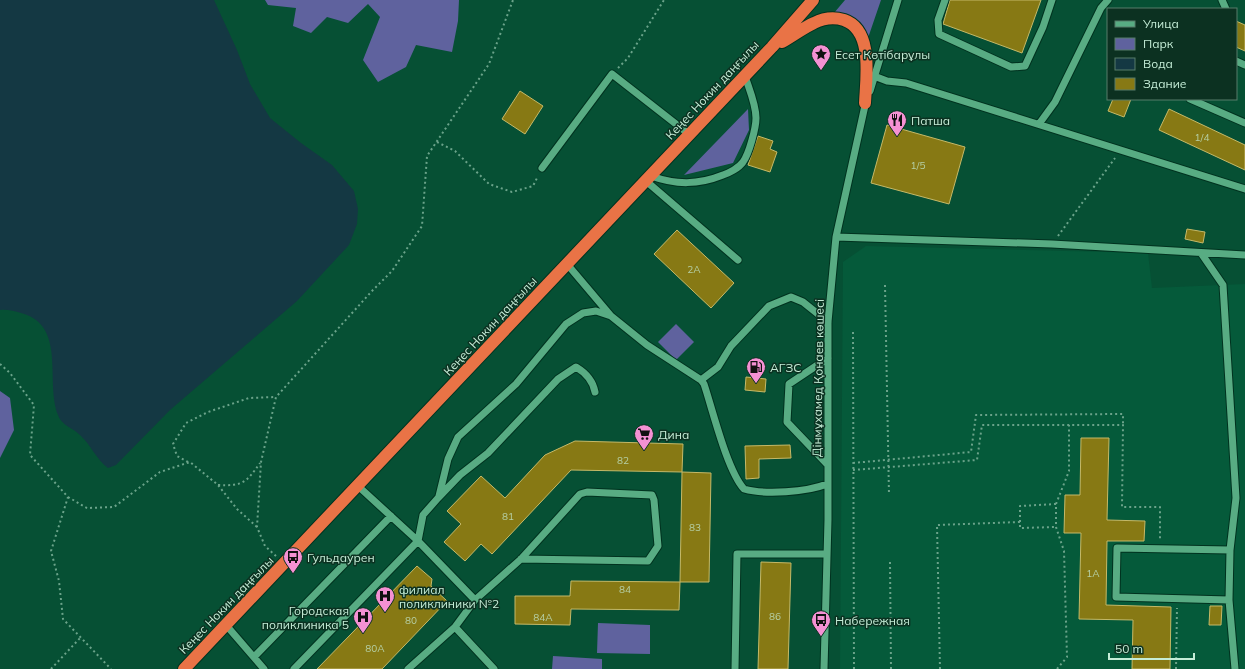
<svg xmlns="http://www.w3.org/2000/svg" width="1245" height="669" font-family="Mulish,sans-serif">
<rect width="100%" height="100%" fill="#065034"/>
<path fill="#055a3a" d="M866 246 1148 253 1152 288 1245 284V669H840L843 262Z"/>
<path fill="#5f629e" d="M265 0H459L458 21 452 52 416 45 406 67 378 82 363 60 380 17 368 4 348 23 327 17 311 33 293 26 296 8 268 5Z
M845 0H881L868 38 834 13Z
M748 109 749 130 733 163 684 175Z
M676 324 694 342 676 360 658 342Z
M0 391 10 398 14 430 0 458Z
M598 623 650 625V654L597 653Z
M553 656 602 659V669H552Z"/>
<path fill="#143843" d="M0 0H214L237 50 250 84 270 118 301 143 332 165 354 191 358 209 357 224 349 245 297 301 170 410 116 465 108 468C96 459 91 445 80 435 73 428 61 425 58 415 45 381 67 325 21 313 14 311 7 309 0 310Z"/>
<path fill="#877914" stroke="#c5b968" d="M950 0H1041L1022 53 943 24Z
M1236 21 1245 25V51L1236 47Z
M520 91 543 106 525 134 502 119Z
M1113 99H1131L1124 117 1108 111Z
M1169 109 1245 145V170L1159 130Z
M887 125 965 147 949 204 871 183Z
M758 136 773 141 770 149 777 152 770 172 748 165Z
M1187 229 1205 232 1203 243 1185 239Z
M677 230 734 283 711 308 654 254Z
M746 377 766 379 765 392 745 390Z
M1081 438H1109L1107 520 1145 521 1144 541H1107L1106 605 1171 607 1170 669H1132L1133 620 1079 619 1081 533H1064L1065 495H1080Z
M575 441 683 444 682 472 571 470 492 554 481 544 465 561 444 542 461 524 447 511 481 476 505 498 545 455Z
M790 445 791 458 759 459V478L746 479 745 446Z
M682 472 711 473 709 582H680Z
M761 562 791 563 788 669H758Z
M417 566 432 579 431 586 447 601 382 669H317Z
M571 581 680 582 679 610 571 609 570 625 515 624V596H570Z
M1210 606H1222L1221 625H1209Z"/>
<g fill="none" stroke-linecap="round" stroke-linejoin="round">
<defs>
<path id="minor" d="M945 0 938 20 939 34 1011 67 1025 66 1043 27 1052 0
M1222 0 1226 9
M1236 61 1245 65
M874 76 887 81 906 83 1245 189
M870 91 898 0
M1190 99 1245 123
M1039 124 1055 102 1101 8 1108 0
M542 168 612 74 690 135
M651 176C676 185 698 185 723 175 729 173 739 168 743 162 749 154 756 128 756 118 756 104 749 89 745 76
M646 181 738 260
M836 237 1052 244 1245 255
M1201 253 1223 285 1236 498 1230 550 1117 548 1116 597 1229 600 1230 550
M567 264 611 316 647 345 701 380 704 384C713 411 727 470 744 489 765 495 807 492 827 484
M701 380 718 367 731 346 769 306 791 297 803 302 828 322
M827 464 787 422 789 384 828 358
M358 486 418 541 423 515 438 498 460 475 488 453 558 379 576 367C586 373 593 381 595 392
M439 496 448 459 458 437 516 384 566 324 583 313 596 311 611 316
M475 600 521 559 580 494 587 492 652 495 654 500 658 546 648 561 521 559
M1229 600 1235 669
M226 625 264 669
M254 657 391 516
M294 669 418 541 475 600 455 627 494 669
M408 669 455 627
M735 669 737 554H826
M824 669 828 520V322L836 237 866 101"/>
<path id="highway" d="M782 42C793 36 803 28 814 23 824 18 834 17 844 20 874 30 866 79 865 103
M184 669 772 47 813 0"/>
</defs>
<use href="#minor" stroke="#01321f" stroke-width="9"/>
<use href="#highway" stroke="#01321f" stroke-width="14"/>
<path stroke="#6ba38a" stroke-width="2" stroke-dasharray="2 3" stroke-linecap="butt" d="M618 68 628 58 664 0
M437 142 455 151 489 184 512 192 533 186 538 176
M1058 236 1115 158
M885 285 889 495
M853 332 854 669
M0 364 10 373 34 405 30 455 68 497 51 551 59 581 63 619 111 669
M188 462 177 456 173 444 186 423 208 412 249 398 276 397
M853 463 971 452 976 415 1123 414V425
M853 470 977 460 982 425H1123L1122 507H1160V541
M218 485C243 486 246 483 260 463
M68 497 87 508 114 507 160 472 190 462 218 485 237 509 257 527
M1056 504 1020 506V528L1056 527
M276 556 265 546 257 527 261 462 276 397 372 291 392 271 422 226 427 156 489 64 513 0
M890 562 891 669
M51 669 81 637
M940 669 937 525 1020 522
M1057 669 1067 657 1064 551 1056 527V504L1069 471V425
M1176 669 1177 608"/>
<use href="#minor" stroke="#58ac83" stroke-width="7"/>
<use href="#highway" stroke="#e97346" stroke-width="12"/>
</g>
<defs>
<symbol id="sight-pin" viewBox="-11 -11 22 30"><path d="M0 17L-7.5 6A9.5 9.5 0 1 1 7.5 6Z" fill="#f491d3" stroke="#0c3121"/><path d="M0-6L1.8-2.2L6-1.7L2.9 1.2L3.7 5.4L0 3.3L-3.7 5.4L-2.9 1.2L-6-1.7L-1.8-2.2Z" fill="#111"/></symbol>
<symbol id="restaurant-pin" viewBox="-11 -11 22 30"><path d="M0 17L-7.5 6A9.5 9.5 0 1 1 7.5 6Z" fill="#f491d3" stroke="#0c3121"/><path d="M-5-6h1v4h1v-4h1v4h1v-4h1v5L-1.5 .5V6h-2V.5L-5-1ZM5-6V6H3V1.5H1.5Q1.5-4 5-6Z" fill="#111"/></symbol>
<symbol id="fuel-pin" viewBox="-11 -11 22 30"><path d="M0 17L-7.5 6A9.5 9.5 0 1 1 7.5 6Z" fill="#f491d3" stroke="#0c3121"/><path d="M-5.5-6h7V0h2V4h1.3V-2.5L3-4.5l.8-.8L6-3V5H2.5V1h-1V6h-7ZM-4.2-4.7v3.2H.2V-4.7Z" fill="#111"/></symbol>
<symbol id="supermarket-pin" viewBox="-11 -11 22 30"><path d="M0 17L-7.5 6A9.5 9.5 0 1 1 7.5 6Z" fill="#f491d3" stroke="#0c3121"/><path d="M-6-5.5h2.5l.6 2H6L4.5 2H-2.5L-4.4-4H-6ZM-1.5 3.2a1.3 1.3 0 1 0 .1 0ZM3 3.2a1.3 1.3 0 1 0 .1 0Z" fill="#111"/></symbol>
<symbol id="bus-pin" viewBox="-11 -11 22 30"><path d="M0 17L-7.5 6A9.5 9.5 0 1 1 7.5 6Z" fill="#f491d3" stroke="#0c3121"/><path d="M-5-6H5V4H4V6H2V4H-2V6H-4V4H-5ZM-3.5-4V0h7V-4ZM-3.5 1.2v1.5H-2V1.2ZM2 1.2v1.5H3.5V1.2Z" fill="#111"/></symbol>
<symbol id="hospital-pin" viewBox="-11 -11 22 30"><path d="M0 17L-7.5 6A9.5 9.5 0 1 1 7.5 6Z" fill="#f491d3" stroke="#0c3121"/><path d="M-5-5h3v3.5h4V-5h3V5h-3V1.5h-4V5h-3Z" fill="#111"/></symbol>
</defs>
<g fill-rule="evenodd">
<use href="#sight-pin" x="810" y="43" width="22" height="30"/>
<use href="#restaurant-pin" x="886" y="109" width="22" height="30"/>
<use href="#fuel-pin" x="745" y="356" width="22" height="30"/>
<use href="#supermarket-pin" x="633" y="423" width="22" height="30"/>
<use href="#bus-pin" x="282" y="546" width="22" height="30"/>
<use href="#hospital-pin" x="374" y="585" width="22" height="30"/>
<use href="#hospital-pin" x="352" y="606" width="22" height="30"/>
<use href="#bus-pin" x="810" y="609" width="22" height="30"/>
</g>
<g text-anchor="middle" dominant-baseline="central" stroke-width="3" stroke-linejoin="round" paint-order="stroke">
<g font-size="10" fill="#b6d0a6">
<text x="1202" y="137">1/4</text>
<text x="918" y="165">1/5</text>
<text x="694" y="269">2А</text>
<text x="623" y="460">82</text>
<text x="508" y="516">81</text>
<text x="695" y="527">83</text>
<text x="1093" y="573">1А</text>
<text x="625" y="589">84</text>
<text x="775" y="616">86</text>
<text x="543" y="617">84А</text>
<text x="411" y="620">80</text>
<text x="375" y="648">80А</text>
</g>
<g font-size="12" fill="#c5edd7" stroke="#0c3121" text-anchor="start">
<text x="835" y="54">Есет Көтібарұлы</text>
<text x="911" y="120">Патша</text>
<text x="770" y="367">АГЗС</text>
<text x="658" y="434">Дина</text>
<text x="307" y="557">Гульдаурен</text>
<text x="399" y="589">филиал<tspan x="399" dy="14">поликлиники №2</tspan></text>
<text x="349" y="610" text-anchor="end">Городская<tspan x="349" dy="14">поликлиника 5</tspan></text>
<text x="835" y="620">Набережная</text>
</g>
<g font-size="12" fill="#c5edd7" stroke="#0c3121">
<text transform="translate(712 90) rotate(-47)">Кеңес Нокин даңғылы</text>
<text transform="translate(490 326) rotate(-47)">Кеңес Нокин даңғылы</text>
<text transform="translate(818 378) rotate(-89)">Дінмұхамед Қонаев көшесі</text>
<text transform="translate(226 605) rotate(-46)">Кеңес Нокин даңғылы</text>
</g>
</g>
<rect x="1107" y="8" width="130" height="92" fill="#0c3121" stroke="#567c6a"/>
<rect x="1115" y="21" width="20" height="6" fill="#58ac83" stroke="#567c6a"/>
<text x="1143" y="28" font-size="12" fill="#c5edd7">Улица</text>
<rect x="1115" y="38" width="20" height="12" fill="#5f629e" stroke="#567c6a"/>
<text x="1143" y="48" font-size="12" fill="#c5edd7">Парк</text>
<rect x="1115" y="58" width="20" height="12" fill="#143843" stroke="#567c6a"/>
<text x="1143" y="68" font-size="12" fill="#c5edd7">Вода</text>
<rect x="1115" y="78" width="20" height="12" fill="#877914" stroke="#567c6a"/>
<text x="1143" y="88" font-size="12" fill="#c5edd7">Здание</text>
<path d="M1109 653v6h85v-6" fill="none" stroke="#c5edd7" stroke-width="2"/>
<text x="1115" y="653" font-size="12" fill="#c5edd7" stroke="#0c3121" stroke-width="3" paint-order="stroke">50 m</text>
</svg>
